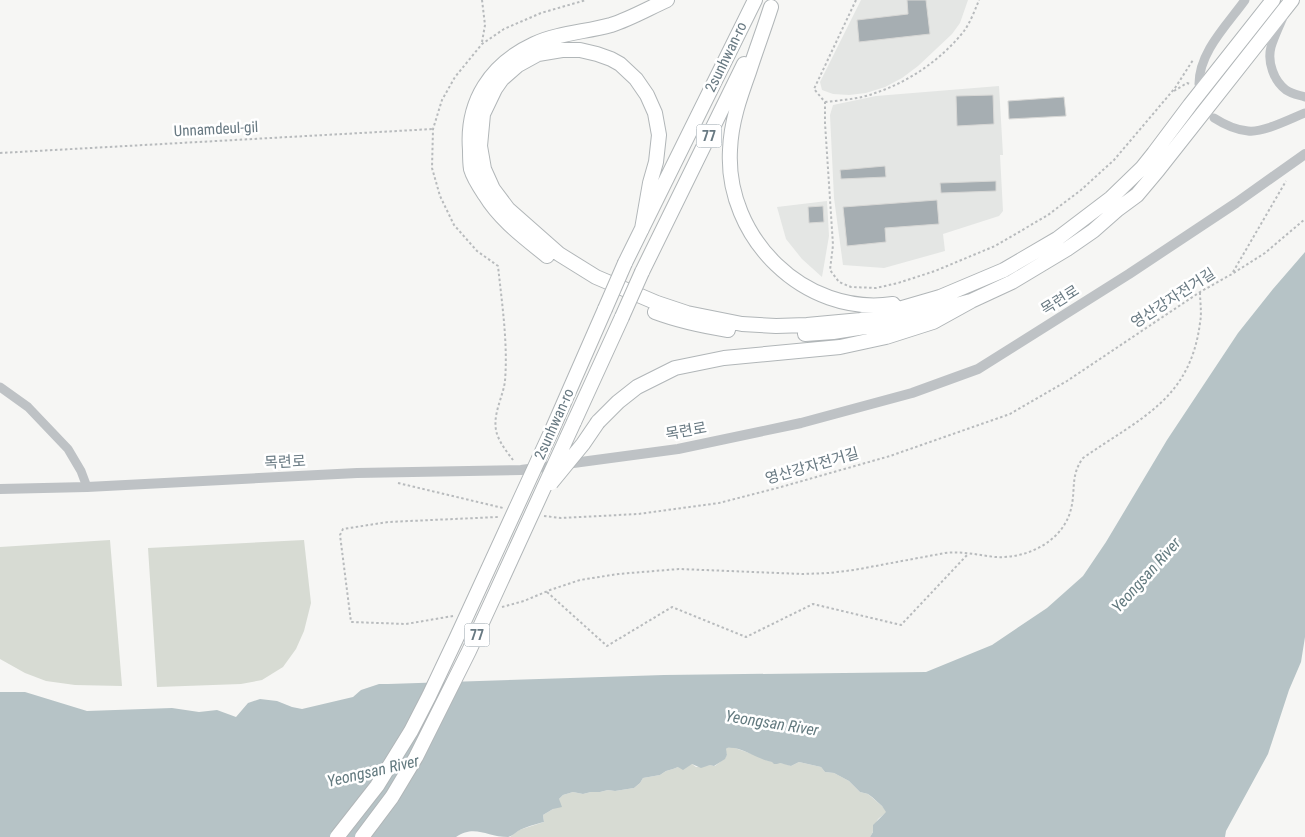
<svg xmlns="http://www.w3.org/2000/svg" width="1305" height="837" font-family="'Roboto Condensed','Noto Sans KR',sans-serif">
<rect width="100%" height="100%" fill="#f6f6f4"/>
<path fill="#e4e6e4" d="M861 0H968L960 23 952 34 918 66 902 78 885 87 866 93 849 95 833 94 822 90 820 82Z
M999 86 1003 155H1000L1003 211 999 216 943 234 945 251 884 268 843 265 834 198 830 115 833 105 876 96Z
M827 201 829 236 822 277 802 259 786 239 777 207Z"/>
<path fill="#d7dbd3" d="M110 540 122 686 75 685 46 681 25 673 0 659V547Z
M304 540 311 603 304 631 296 649 283 667 262 680 241 684 157 687 148 548Z
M732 747 758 756 768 761 786 764 791 766 799 762 821 767 825 772 834 773 849 781 860 792 868 794 882 806 887 812C884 815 879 817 877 821 874 826 874 832 870 837H510L519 830 544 822 543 815 553 809 559 799 563 795 573 792 583 794 591 792H600L608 790 615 791 634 788 640 783 643 778 660 775 666 771 673 769 678 767 692 764 696 767 710 765 715 766 725 758 727 755 725 749 727 748Z"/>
<path fill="#b6c3c6" d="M1305 252V637L1301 662 1289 690 1268 754 1226 831 1225 837H870L873 832V825L886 812 882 806 872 797 868 794 860 792 849 781 834 773 825 772 821 767 799 762 791 766 780 763 777 764H774L772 762C758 760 742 746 727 748L726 749 727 755 725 759 714 766 710 765 701 768 692 764 683 770 678 767 673 769 666 771 660 775 643 778 640 783 634 788 615 791 608 790 600 792H591L583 794 573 792 563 795 559 799 562 807 553 809 543 815 544 822C536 824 525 827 518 831 515 833 512 836 508 837 487 837 475 824 456 837H0V692H25L87 711 172 708 199 712 217 710 236 717 248 703 260 699 277 701 292 707 302 709 353 697 361 690 379 684H388L664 675 926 672 992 645 1047 608 1083 576 1106 542 1167 440 1238 333 1273 289Z"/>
<path fill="#a6aeb2" stroke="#d8d8d6" d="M907 0H926L930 34 859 42 857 20 908 14Z
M993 95 994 124 957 126 956 96Z
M1064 97 1066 116 1009 119 1008 101Z
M885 166 886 177 841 179 840 170Z
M996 181V191L941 193 940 183Z
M937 200 939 224 885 228 886 242 847 246 843 207Z
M823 206 824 222 809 223 808 207Z"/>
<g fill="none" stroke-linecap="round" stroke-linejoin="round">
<defs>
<path id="trunk" d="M771 7C764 29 756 50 749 72 740 97 731 122 730 150 725 237 804 317 893 304
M642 229 650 183 656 162 659 135 655 113 647 95 636 79 620 64 611 59 597 54 580 50H562L538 54 518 65 502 79 495 89 483 114 480 146 484 169 493 189 508 209 559 254 596 277 657 303 687 313 742 324 776 326 807 325 861 320 940 297 1004 270 1057 239 1111 198 1142 168 1154 153 1190 105 1273 0
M547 256C525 238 500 220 485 195 481 189 473 176 471 169 470 163 470 156 470 150 466 101 491 64 534 44 558 33 586 32 611 25 630 19 649 8 667 0
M625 263 755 0
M642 272 744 64
M655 312C679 321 703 326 728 330
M805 334 833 332 890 323 971 301
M574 422 622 317
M598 422 618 402 637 387 675 368 724 358 840 347 886 337 933 322 971 301 1012 282 1067 249 1093 231 1118 209 1137 195 1158 170 1292 0
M552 430 605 309"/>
</defs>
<use href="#trunk" stroke="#b1b6b8" stroke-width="16"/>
<path stroke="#b8bbbd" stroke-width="2" stroke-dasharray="2.5 2.5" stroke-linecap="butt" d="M482 0 485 25 482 42
M856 0 814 89 825 102V123L833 245 830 270 839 282 851 287 876 288 898 283 935 271 995 246 1048 215 1081 190 1114 160 1175 88 1193 60
M1174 91 1187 83 1190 84
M825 102C842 100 860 99 875 93 909 82 942 59 964 31 970 23 975 10 979 0
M0 153 433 129
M1233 272 1286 181
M513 460C507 452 498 441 496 430 493 413 503 397 505 381 508 343 502 304 498 266L477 251 454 225 440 196 432 168 433 129 442 100 455 77 482 44 504 29 541 13 586 0
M398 483 503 508
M544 516 561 518 638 514 719 503 781 487 890 456 1010 414 1067 381 1200 292 1232 274 1265 253 1305 219
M547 592 607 646 672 607 746 637 813 604 901 625 968 554
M502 607 524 601 550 590 580 580 618 574 679 569 803 574 829 573 854 570 945 553C962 551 978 555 995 557 1026 559 1063 542 1071 509 1076 489 1070 476 1083 458 1140 418 1190 400 1200 323 1202 313 1200 302 1200 292
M453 616 406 624 351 622 340 535 343 529 388 522 498 517"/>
<path stroke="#bec2c5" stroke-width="9" d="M1283 17C1279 27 1274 37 1271 47 1267 62 1274 81 1286 90 1292 94 1299 95 1305 97
M1199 84C1199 52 1227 25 1245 0
M1214 118C1225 125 1235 130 1248 131 1263 133 1290 119 1305 113
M0 387 28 407 68 449 81 471 87 487"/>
<path stroke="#bec2c5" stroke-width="10" d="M0 489 87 487 357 473 521 470 678 449 801 423 912 393 978 369 1129 274 1236 203 1305 154"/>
<use href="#trunk" stroke="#fff" stroke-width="14"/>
<defs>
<path id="trunk-bridge" d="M605 309 625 263
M622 317 642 272
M551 483 583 444 598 422
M337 837 377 786 411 731 429 696 456 639 552 430
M362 837 392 797 416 757 469 651 574 422"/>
</defs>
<use href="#trunk-bridge" stroke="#b1b6b8" stroke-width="16" stroke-linecap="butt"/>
<use href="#trunk-bridge" stroke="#fff" stroke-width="14"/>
</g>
<g text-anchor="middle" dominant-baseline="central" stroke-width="5" stroke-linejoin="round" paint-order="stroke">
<g fill="#fff" stroke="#95a1a8" stroke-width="1">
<rect x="696.5" y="124.5" width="25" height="23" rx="4"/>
<rect x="464.5" y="623.5" width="25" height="23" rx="4"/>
</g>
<g font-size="14" font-weight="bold" fill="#687982">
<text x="709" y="136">77</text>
<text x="477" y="635">77</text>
</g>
<g font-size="15" fill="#687982" stroke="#fff">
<text transform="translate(726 57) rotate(-64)">2sunhwan-ro</text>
<text transform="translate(216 129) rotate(-3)">Unnamdeul-gil</text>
<text transform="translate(1173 298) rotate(-33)">영산강자전거길</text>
<text transform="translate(1060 300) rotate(-32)">목련로</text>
<text transform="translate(554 424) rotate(-66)">2sunhwan-ro</text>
<text transform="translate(686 431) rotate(-10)">목련로</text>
<text transform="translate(285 462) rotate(-3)">목련로</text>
<text transform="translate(812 466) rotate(-16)">영산강자전거길</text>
</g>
<g font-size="16" font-style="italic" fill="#637a7f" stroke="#fff">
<text transform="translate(1146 575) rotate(-48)">Yeongsan River</text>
<text transform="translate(772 723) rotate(9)">Yeongsan River</text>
<text transform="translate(373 771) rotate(-13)">Yeongsan River</text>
</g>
</g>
</svg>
